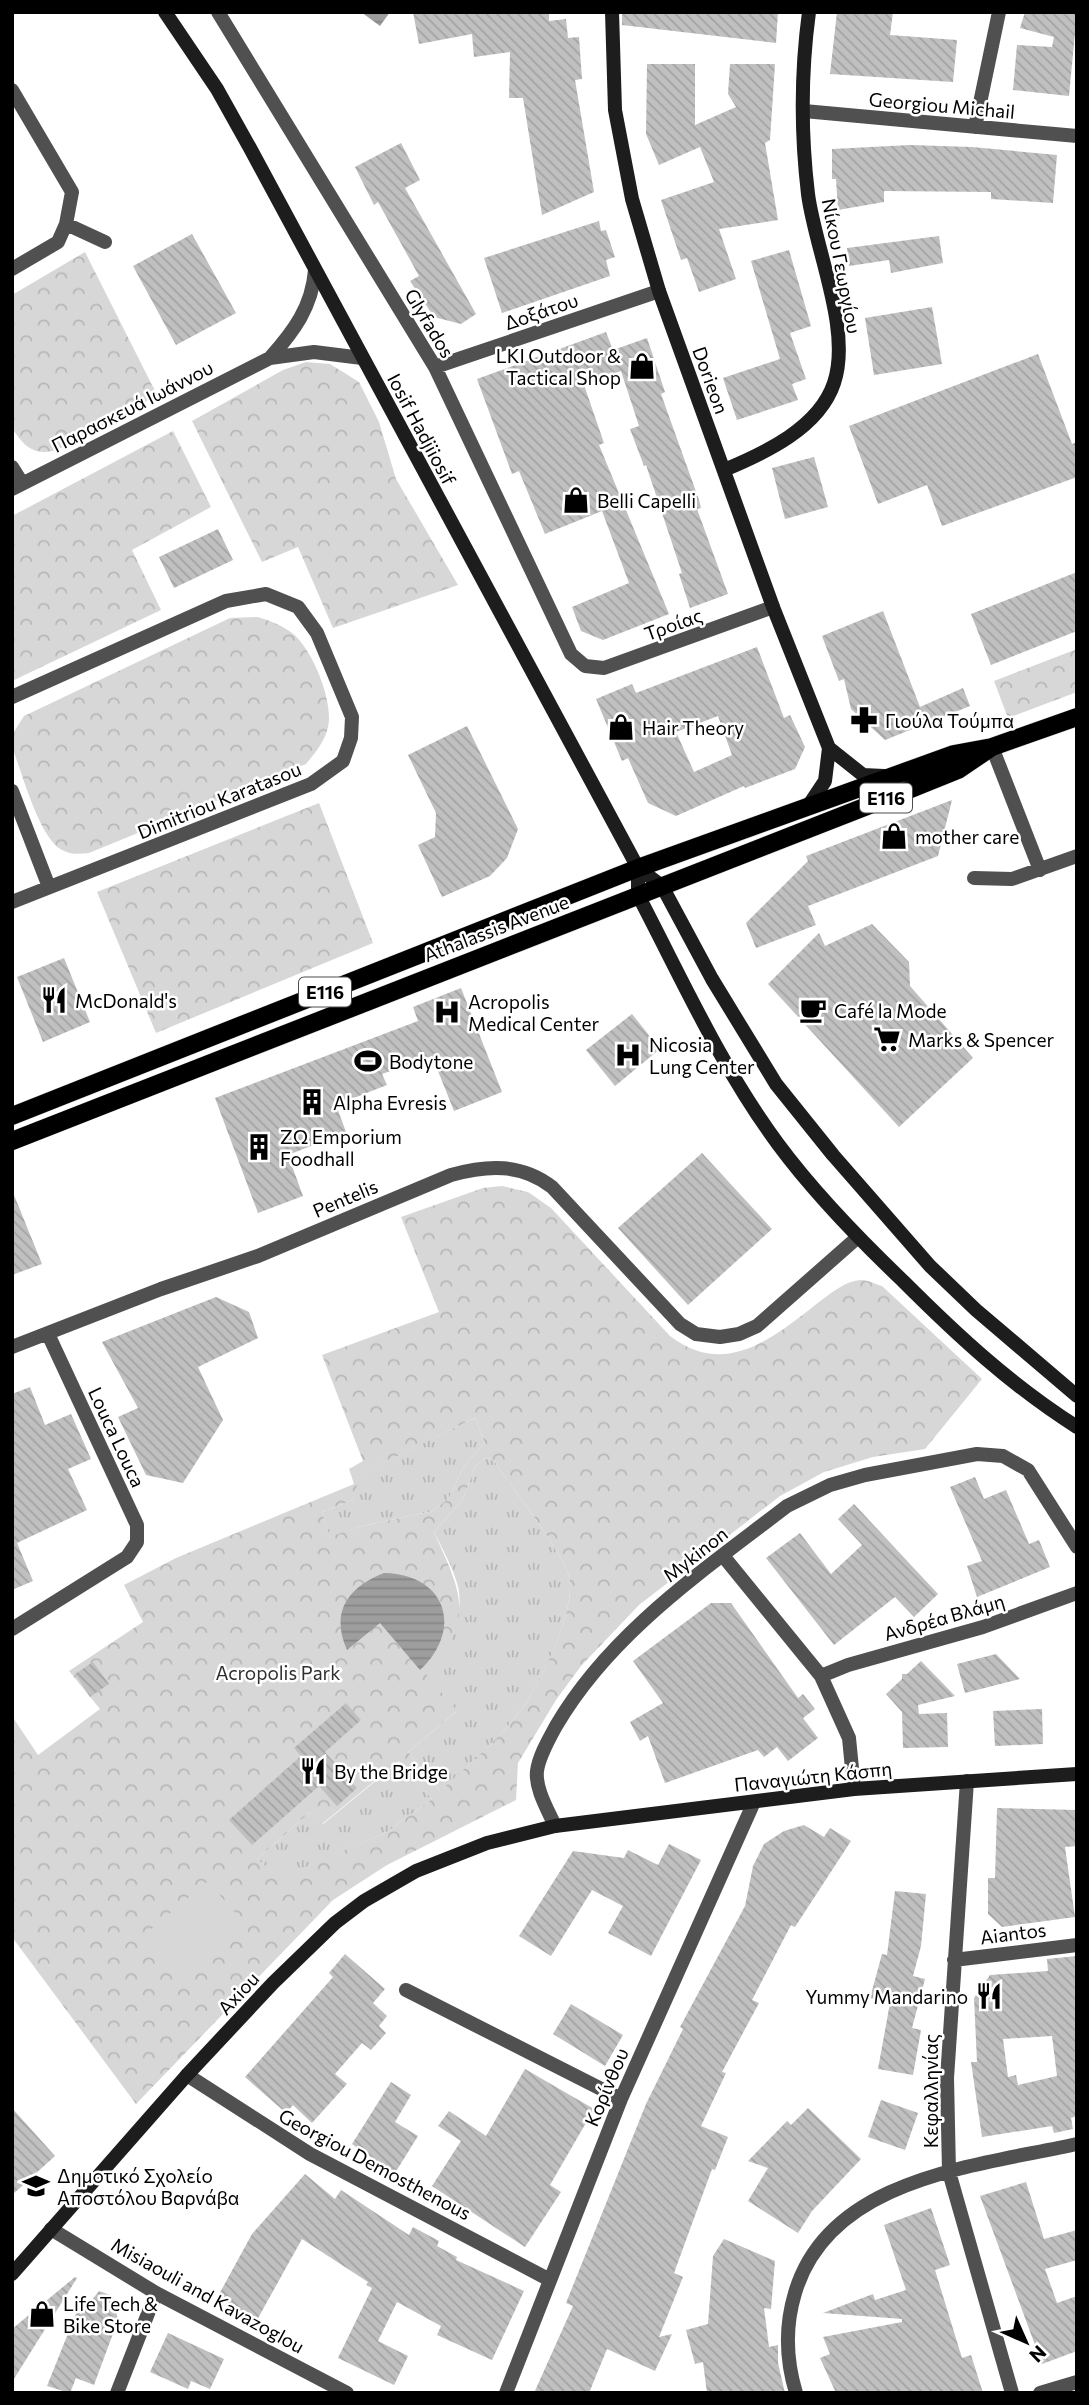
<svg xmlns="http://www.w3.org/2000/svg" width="1089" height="2405" font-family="Commissioner,sans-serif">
<defs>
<pattern id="grass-tufts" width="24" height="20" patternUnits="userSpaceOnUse" patternTransform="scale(1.75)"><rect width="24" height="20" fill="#d7d7d7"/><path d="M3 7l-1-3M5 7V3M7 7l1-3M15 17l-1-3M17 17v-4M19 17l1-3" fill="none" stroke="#b7b7b7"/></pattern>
<pattern id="park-crowns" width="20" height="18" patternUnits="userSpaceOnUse" patternTransform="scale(1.75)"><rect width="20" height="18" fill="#d7d7d7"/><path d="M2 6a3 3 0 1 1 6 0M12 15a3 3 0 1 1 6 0" fill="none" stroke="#b7b7b7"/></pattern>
<pattern id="water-rules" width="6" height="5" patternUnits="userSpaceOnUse" patternTransform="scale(1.75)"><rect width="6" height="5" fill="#9e9e9e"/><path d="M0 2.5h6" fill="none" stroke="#868686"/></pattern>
<pattern id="building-back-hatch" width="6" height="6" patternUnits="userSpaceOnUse" patternTransform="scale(1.75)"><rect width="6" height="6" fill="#c0c0c0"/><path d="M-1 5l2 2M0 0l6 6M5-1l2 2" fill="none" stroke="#a3a3a3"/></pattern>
</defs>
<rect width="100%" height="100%" fill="#fff"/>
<path fill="url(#grass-tufts)" d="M475 1418 485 1443 464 1466 449 1498 433 1511 358 1527 330 1538 322 1512 353 1500 359 1474Z
M486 1457 495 1462C514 1491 557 1544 568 1574 579 1604 543 1677 526 1703 503 1736 470 1764 440 1791L408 1752 456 1712 425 1674C446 1652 467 1615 457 1583 452 1566 442 1548 434 1532L463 1499 475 1467Z
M400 1761 432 1799 387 1832 280 1879 257 1859 310 1812 323 1824Z"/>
<path fill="url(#park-crowns)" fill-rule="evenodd" d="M85 252 157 395C134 407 67 452 45 452 28 452 21 441 12 428V295Z
M306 362 330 364 359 382 379 422 396 479 458 585 333 628 298 547 262 562 192 421 283 370Z
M173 431 211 507 132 550 161 610 12 681V516Z
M258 617C270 621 282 625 292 633 312 648 334 702 328 727 325 741 315 753 306 764L89 853C80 854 71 855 62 850 39 838 22 772 12 747V735L24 716 230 618Z
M1077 649V692L1008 718 994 681Z
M319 803 373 943 156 1033 97 892Z
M502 1186 528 1192 551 1208 670 1336C728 1380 776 1335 823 1299 834 1291 846 1281 861 1280 868 1280 875 1284 882 1286L982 1379 925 1449 873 1457 824 1472 780 1496 639 1605 581 1666 556 1700 518 1763 516 1800 387 1865 333 1900 136 2104 12 1937V1716L38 1755 100 1709 69 1671 143 1622 124 1585 176 1558 354 1484 349 1469 363 1461 322 1355 439 1312 401 1217 483 1188ZM475 1418 485 1443 464 1466 449 1498 433 1511 358 1527 330 1537 322 1512 353 1500 360 1474ZM486 1457 495 1462C514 1491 557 1544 568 1574 579 1604 543 1676 526 1703 503 1736 470 1763 440 1791L408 1752 457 1711 426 1674C477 1617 461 1593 434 1532L463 1499 475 1467ZM399 1761 432 1799 387 1832 280 1878 257 1859 310 1812 322 1824Z"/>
<path fill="#d7d7d7" d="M208 1881 242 1921 174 1978 141 1938Z"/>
<path fill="url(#water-rules)" d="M361 12H390L380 26Z
M384 1573C446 1574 464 1629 420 1670L380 1623 347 1650C330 1612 348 1587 384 1573Z"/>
<path fill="url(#building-back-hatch)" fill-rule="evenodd" d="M413 12H549V21L566 19 568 38 579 37 582 79 575 80 594 192 542 215 523 98H509L510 52 474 57 472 34 419 44Z
M622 12H778L776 43 622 25Z
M837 12H893L890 35 957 40 953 82 830 74Z
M1025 12H1077L1069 96 1013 90 1017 45 1052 47 1054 37 1020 28Z
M647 64H695V125L736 107 728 94 730 64H775L770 140 765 143 778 220 719 229 736 279 699 292 687 258 681 260 661 200 714 182 700 147 659 165 646 134Z
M401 143 420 180 405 188 476 314 461 324 434 317 410 281 419 276 378 202 374 205 355 167Z
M910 145 972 147 1057 155 1053 203 991 199V192L884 191V202L838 210 836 179H832V149Z
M599 221 601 231 606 230 615 257 606 260 610 276 502 313 484 258Z
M192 234 236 313 176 345 133 266Z
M939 236 943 263 891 273 889 260 849 266 847 248Z
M789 250 811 326 790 333 806 379 792 384 798 400 737 420 723 378 780 359 751 261Z
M932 307 942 364 874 375 865 318Z
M606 332 613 350 647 338 665 392 661 394 699 500 701 508 697 509 728 594 690 608 679 574 682 573 646 465 644 466 630 429 639 426 621 371 584 385 604 443 599 445 669 614 603 640 581 631 572 607 629 583 602 511 545 534 519 471 512 474 477 379Z
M1038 354 1072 444 1077 442V477L942 526 927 485 878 504 849 426Z
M814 457 828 507 785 519 772 468Z
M218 529 233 560 174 588 159 557Z
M1077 572V631L991 665 971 614Z
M883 611 920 707 963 688 970 706 885 740 851 709 844 679 839 681 822 636Z
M757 647 784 718 790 715 805 747 795 769 745 788 744 786 676 816 648 803 628 758 622 761 596 699 632 684 636 693ZM718 716 732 755 694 772 676 732Z
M467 726 518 829 507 858 490 876 442 897 418 845 435 837 436 813 408 755Z
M952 800 938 856 808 906 816 925 756 948 746 923 808 861 806 856Z
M872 924 909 962 910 986 973 1058 899 1127 768 984 819 933 825 946Z
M64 958 90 1022 43 1042 17 977Z
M461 988 502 1092 454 1111 432 1056 382 1074 387 1085 336 1105 346 1132 288 1155 303 1196 258 1213 215 1098 418 1021 413 1007Z
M632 1014 660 1049 615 1086 586 1050Z
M702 1153 772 1229 688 1305 618 1228Z
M12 1190 42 1264 12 1275Z
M216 1297 249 1312 258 1338 198 1367 223 1420 183 1483 146 1475 118 1417 138 1408 102 1342Z
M30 1387 45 1425 71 1414 91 1459 68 1469 87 1510 17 1543 33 1581 12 1590V1394Z
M975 1477 984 1499 1006 1490 1029 1544 1039 1540 1050 1567 977 1597 967 1566 982 1561 950 1487Z
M854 1504 938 1594 914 1617 895 1597 834 1645 766 1558 800 1533 831 1574 862 1545 838 1519Z
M711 1603H731L798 1698 803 1694 815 1709 803 1718 818 1738 788 1761 777 1747 764 1757 758 1750 665 1783 648 1736 640 1741 630 1722 663 1703 633 1661Z
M996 1654 1020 1679 965 1693 957 1664Z
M921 1661 955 1696 918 1705 919 1714 947 1713 948 1747 903 1748 902 1712 886 1694 902 1679V1674H907Z
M93 1662 109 1684 90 1697 75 1674Z
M346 1703 361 1720 325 1752 357 1788 337 1806 319 1786 252 1845 229 1820 301 1756 294 1748Z
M1042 1709 1043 1744 995 1746 993 1711Z
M997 1808 1077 1810V1846L1065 1847 1075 1917 1002 1927 988 1914V1878H995Z
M804 1825 824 1837 830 1828 851 1841 795 1927 791 1925 752 2000 759 2003 722 2072 726 2073 701 2126 728 2137 715 2170 712 2169 674 2273 683 2277 659 2337 672 2334 655 2371 607 2349 589 2393H534L573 2306 566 2303 646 2104 683 2029 680 2027 745 1906 753 1866 764 1844 784 1831Z
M669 1844 701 1860 651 1956 608 1933 623 1906 592 1890 551 1956 519 1936 573 1851 624 1858 628 1850 658 1865Z
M895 1891 926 1894 921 1946 913 1976 925 1979 912 2028 921 2030 913 2075 878 2069 890 2003 870 1998 882 1954 887 1955Z
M345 1954 385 1989 373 2003 387 2016 379 2026 386 2033 371 2050 362 2043 335 2074 347 2084 312 2123 293 2105 286 2113 245 2077 333 1977 329 1973Z
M1077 1956V2116L1071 2118 1073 2129 1054 2133 1052 2126 982 2137 971 2062H977L974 1998 990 1975 1048 1971 1047 1959ZM1052 2036 1057 2076 1018 2085 1016 2075 1008 2077 1003 2039Z
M571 2004 623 2035 605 2066 553 2034Z
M525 2069 594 2109 550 2185 561 2192 525 2247 432 2186 461 2141 438 2126 449 2111 486 2136Z
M391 2082 411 2095 395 2122 418 2136 395 2173 352 2144Z
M881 2100 918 2113 905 2150 868 2137Z
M12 2108 55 2156 12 2195Z
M808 2108 861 2159 812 2211 798 2233 748 2201 768 2168 748 2161 787 2121 791 2125Z
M305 2174 335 2199 341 2190 409 2235 413 2227 439 2241 437 2246 457 2257 456 2260 524 2291 492 2360 437 2335 441 2326 397 2302 378 2341 408 2356 394 2385 338 2358 372 2288 366 2285 368 2282 302 2239 257 2320 217 2298 252 2234Z
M1026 2182 1044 2239 1077 2230V2260L1045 2269 1057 2303 1077 2296V2351L1042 2364 980 2196Z
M931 2208 950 2265 935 2270 962 2358 971 2355 983 2393H836L820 2358 830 2354 823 2337 902 2322V2319L823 2313 873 2294 875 2300 906 2290 884 2225Z
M724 2239 775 2261 771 2309 764 2308 769 2347 778 2345V2363L785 2393H707L703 2362 695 2364 686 2330 708 2324 713 2256Z
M75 2277 77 2278 12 2382V2329Z
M99 2291 113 2296 118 2320 94 2385 76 2378 70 2393 47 2386 77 2311 81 2314Z
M168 2333 224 2359 210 2389 191 2381 188 2389 150 2372Z"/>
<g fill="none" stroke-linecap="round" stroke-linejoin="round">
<defs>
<path id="primary" d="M12 1116 638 868 954 754 992 747 1077 717
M12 1141 908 790 958 770 992 747"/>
</defs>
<use href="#primary" stroke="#dbdbdb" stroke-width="19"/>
<path stroke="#505050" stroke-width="14" d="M218 12 435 367 571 654 585 666 604 668 773 607
M12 90 72 192 66 224 58 242 12 269
M804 111 1077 136
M975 127 999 12
M66 224 105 242
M270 358C294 331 312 307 315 270
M435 367 659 291
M12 467 22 483
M12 489 270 358 314 352 362 358
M12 697 226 601 266 594 298 607 317 633 352 717 351 738 343 761 311 784 12 902
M992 747 1040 870
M12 791 49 887
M974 878 1012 879 1077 856
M12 1347 161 1289 258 1256 451 1175C487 1165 521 1163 552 1187L680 1324 696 1334 720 1337 739 1334 757 1326 858 1237
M724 1557 821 1676 849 1738 854 1789
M12 1629 127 1557 137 1542V1525L48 1334
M821 1676 848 1665 983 1627 1077 1593
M967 1781 947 2078 949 2172 1012 2393
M555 1826C548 1810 535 1789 537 1771 539 1756 549 1739 556 1726 610 1633 704 1570 787 1506L830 1485 865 1475 977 1454 1003 1456 1028 1470 1077 1547
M954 1960 1077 1945
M406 1990 621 2099
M187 2075 310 2154 550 2280
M51 2229 156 2293 347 2393
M117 2393 156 2293
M506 2393 621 2099 754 1802
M796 2393C786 2360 785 2326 795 2293 829 2177 978 2166 1077 2144
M1040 2393 1077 2382"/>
<path stroke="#1d1d1d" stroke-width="14" d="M165 12 217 89 250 148 638 868 662 886 712 979 776 1084 833 1155 930 1266 976 1310 1077 1396
M612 12 615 110 632 199 659 291 773 607 829 748 825 781 807 808
M724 470C765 453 819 428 834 383 852 330 815 249 808 194 801 135 801 71 809 12
M829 748 863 775 884 776
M638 868V895C682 979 721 1067 778 1144 815 1194 858 1238 903 1281 957 1335 1012 1386 1077 1427
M12 2274 187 2075 273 1983 335 1923 364 1901 416 1871 487 1843 555 1826 854 1789 1077 1774"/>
<use href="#primary" stroke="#000" stroke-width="18"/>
</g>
<defs>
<symbol id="shop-bare" viewBox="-9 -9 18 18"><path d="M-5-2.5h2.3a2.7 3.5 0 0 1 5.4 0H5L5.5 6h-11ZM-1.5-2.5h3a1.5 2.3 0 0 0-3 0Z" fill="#000" stroke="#fff" stroke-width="2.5" paint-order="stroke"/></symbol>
<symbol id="pharmacy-bare" viewBox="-9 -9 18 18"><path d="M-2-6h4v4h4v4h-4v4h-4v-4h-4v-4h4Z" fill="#000" stroke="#fff" stroke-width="2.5" paint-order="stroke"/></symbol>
<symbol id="restaurant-bare" viewBox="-9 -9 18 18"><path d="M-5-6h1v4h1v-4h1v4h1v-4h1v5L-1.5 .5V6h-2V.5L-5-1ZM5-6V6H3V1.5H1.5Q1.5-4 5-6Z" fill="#000" stroke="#fff" stroke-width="2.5" paint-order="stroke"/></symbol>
<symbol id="cafe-bare" viewBox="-9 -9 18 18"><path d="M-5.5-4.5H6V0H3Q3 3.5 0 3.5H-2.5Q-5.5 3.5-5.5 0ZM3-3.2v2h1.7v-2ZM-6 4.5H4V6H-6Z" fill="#000" stroke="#fff" stroke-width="2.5" paint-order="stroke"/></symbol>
<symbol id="hospital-bare" viewBox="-9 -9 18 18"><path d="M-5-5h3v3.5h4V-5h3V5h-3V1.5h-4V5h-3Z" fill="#000" stroke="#fff" stroke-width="2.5" paint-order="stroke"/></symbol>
<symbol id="supermarket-bare" viewBox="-9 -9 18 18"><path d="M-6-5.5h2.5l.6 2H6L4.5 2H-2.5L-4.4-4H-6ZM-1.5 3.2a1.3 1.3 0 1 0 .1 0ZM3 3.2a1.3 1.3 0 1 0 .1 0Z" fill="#000" stroke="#fff" stroke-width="2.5" paint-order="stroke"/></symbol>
<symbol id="stadium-bare" viewBox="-9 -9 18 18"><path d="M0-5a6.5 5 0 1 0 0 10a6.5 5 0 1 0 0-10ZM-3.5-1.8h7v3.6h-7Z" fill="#000" stroke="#fff" stroke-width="2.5" paint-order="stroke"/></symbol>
<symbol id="building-bare" viewBox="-9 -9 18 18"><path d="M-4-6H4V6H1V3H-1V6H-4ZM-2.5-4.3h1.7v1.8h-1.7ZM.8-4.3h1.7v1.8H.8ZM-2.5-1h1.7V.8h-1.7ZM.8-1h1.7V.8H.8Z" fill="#000" stroke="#fff" stroke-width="2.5" paint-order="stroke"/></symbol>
<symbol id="school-bare" viewBox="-9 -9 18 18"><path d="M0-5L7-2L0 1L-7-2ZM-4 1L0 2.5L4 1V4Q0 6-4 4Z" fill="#000" stroke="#fff" stroke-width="2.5" paint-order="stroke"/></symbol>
</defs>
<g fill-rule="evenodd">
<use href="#shop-bare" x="623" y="347" width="38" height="38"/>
<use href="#shop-bare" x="557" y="481" width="38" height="38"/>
<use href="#pharmacy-bare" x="845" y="701" width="38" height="38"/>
<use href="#shop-bare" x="602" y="708" width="38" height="38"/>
<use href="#shop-bare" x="875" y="817" width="38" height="38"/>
<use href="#restaurant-bare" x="35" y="981" width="38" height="38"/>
<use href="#cafe-bare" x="794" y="991" width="38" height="38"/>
<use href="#hospital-bare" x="428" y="993" width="38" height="38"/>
<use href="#supermarket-bare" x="868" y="1020" width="38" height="38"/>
<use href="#hospital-bare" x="609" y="1036" width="38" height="38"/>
<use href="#stadium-bare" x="349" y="1042" width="38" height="38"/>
<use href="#building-bare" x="293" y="1083" width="38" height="38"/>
<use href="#building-bare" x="240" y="1128" width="38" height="38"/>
<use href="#restaurant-bare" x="294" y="1752" width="38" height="38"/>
<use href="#restaurant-bare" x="970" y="1977" width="38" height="38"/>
<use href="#school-bare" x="17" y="2167" width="38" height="38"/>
<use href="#shop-bare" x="23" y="2295" width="38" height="38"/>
</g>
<g text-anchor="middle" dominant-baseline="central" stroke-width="5" stroke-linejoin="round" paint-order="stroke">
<g fill="#fff" stroke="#4c4c4c" stroke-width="2">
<rect x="860" y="783.5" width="52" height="29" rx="5"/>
<rect x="299" y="977.5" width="52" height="29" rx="5"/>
</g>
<g font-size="18" font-weight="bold" fill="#000">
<text x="886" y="798">E116</text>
<text x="325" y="992">E116</text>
</g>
<g font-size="19" fill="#000" stroke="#fff">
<text transform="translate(942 105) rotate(5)">Georgiou Michail</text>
<text transform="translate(842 266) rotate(79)">Νίκου Γεωργίου</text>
<text transform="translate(541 311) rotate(-19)">Δοξάτου</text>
<text transform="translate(430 323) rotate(59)">Glyfados</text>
<text transform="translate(711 380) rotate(70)">Dorieon</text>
<text transform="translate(132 406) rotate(-27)">Παρασκευά Ιωάννου</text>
<text transform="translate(422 429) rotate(62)">Iosif Hadjiiosif</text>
<text transform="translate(673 624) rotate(-20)">Τροίας</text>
<text transform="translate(219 800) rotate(-22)">Dimitriou Karatasou</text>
<text transform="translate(496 928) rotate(-21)">Athalassis Avenue</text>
<text transform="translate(345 1198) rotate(-23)">Pentelis</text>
<text transform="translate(117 1437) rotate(65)">Louca Louca</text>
<text transform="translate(695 1554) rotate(-38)">Mykinon</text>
<text transform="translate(944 1617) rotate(-16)">Ανδρέα Βλάμη</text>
<text transform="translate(813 1776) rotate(-6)">Παναγιώτη Κάσπη</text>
<text transform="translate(1013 1933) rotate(-7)">Aiantos</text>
<text transform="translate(238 1993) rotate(-47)">Axiou</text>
<text transform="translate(606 2087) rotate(-67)">Κορίνθου</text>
<text transform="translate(930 2091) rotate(-90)">Κεφαλληνίας</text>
<text transform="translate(375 2164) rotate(28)">Georgiou Demosthenous</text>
<text transform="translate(208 2295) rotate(29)">Misiaouli and Kavazoglou</text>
</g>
<g font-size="19" fill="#000" stroke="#fff" text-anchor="start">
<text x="621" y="355" text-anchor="end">LKI Outdoor &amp;<tspan x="621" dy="22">Tactical Shop</tspan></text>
<text x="597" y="500">Belli Capelli</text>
<text x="885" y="720">Γιούλα Τούμπα</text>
<text x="642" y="727">Hair Theory</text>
<text x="915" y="836">mother care</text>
<text x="75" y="1000">McDonald's</text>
<text x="468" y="1001">Acropolis<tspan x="468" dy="22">Medical Center</tspan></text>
<text x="834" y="1010">Café la Mode</text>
<text x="908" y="1039">Marks &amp; Spencer</text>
<text x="649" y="1044">Nicosia<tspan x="649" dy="22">Lung Center</tspan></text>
<text x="389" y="1061">Bodytone</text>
<text x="333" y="1102">Alpha Evresis</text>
<text x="280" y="1136">ΖΩ Emporium<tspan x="280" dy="22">Foodhall</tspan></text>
<text x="334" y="1771">By the Bridge</text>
<text x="968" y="1996" text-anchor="end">Yummy Mandarino</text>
<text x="57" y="2175">Δημοτικό Σχολείο<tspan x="57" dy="22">Αποστόλου Βαρνάβα</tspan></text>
<text x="63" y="2303">Life Tech &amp;<tspan x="63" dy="22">Bike Store</tspan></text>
</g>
<g font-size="19" fill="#2e2e2e" stroke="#fff">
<text x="278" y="1672">Acropolis Park</text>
</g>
</g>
<rect width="1089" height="2405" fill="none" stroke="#000000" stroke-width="28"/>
<g transform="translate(1026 2342) rotate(135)" stroke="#ffffff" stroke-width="5" paint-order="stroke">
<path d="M0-5L12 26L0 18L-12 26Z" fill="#000000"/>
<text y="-10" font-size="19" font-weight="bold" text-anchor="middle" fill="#000000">N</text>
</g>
</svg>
